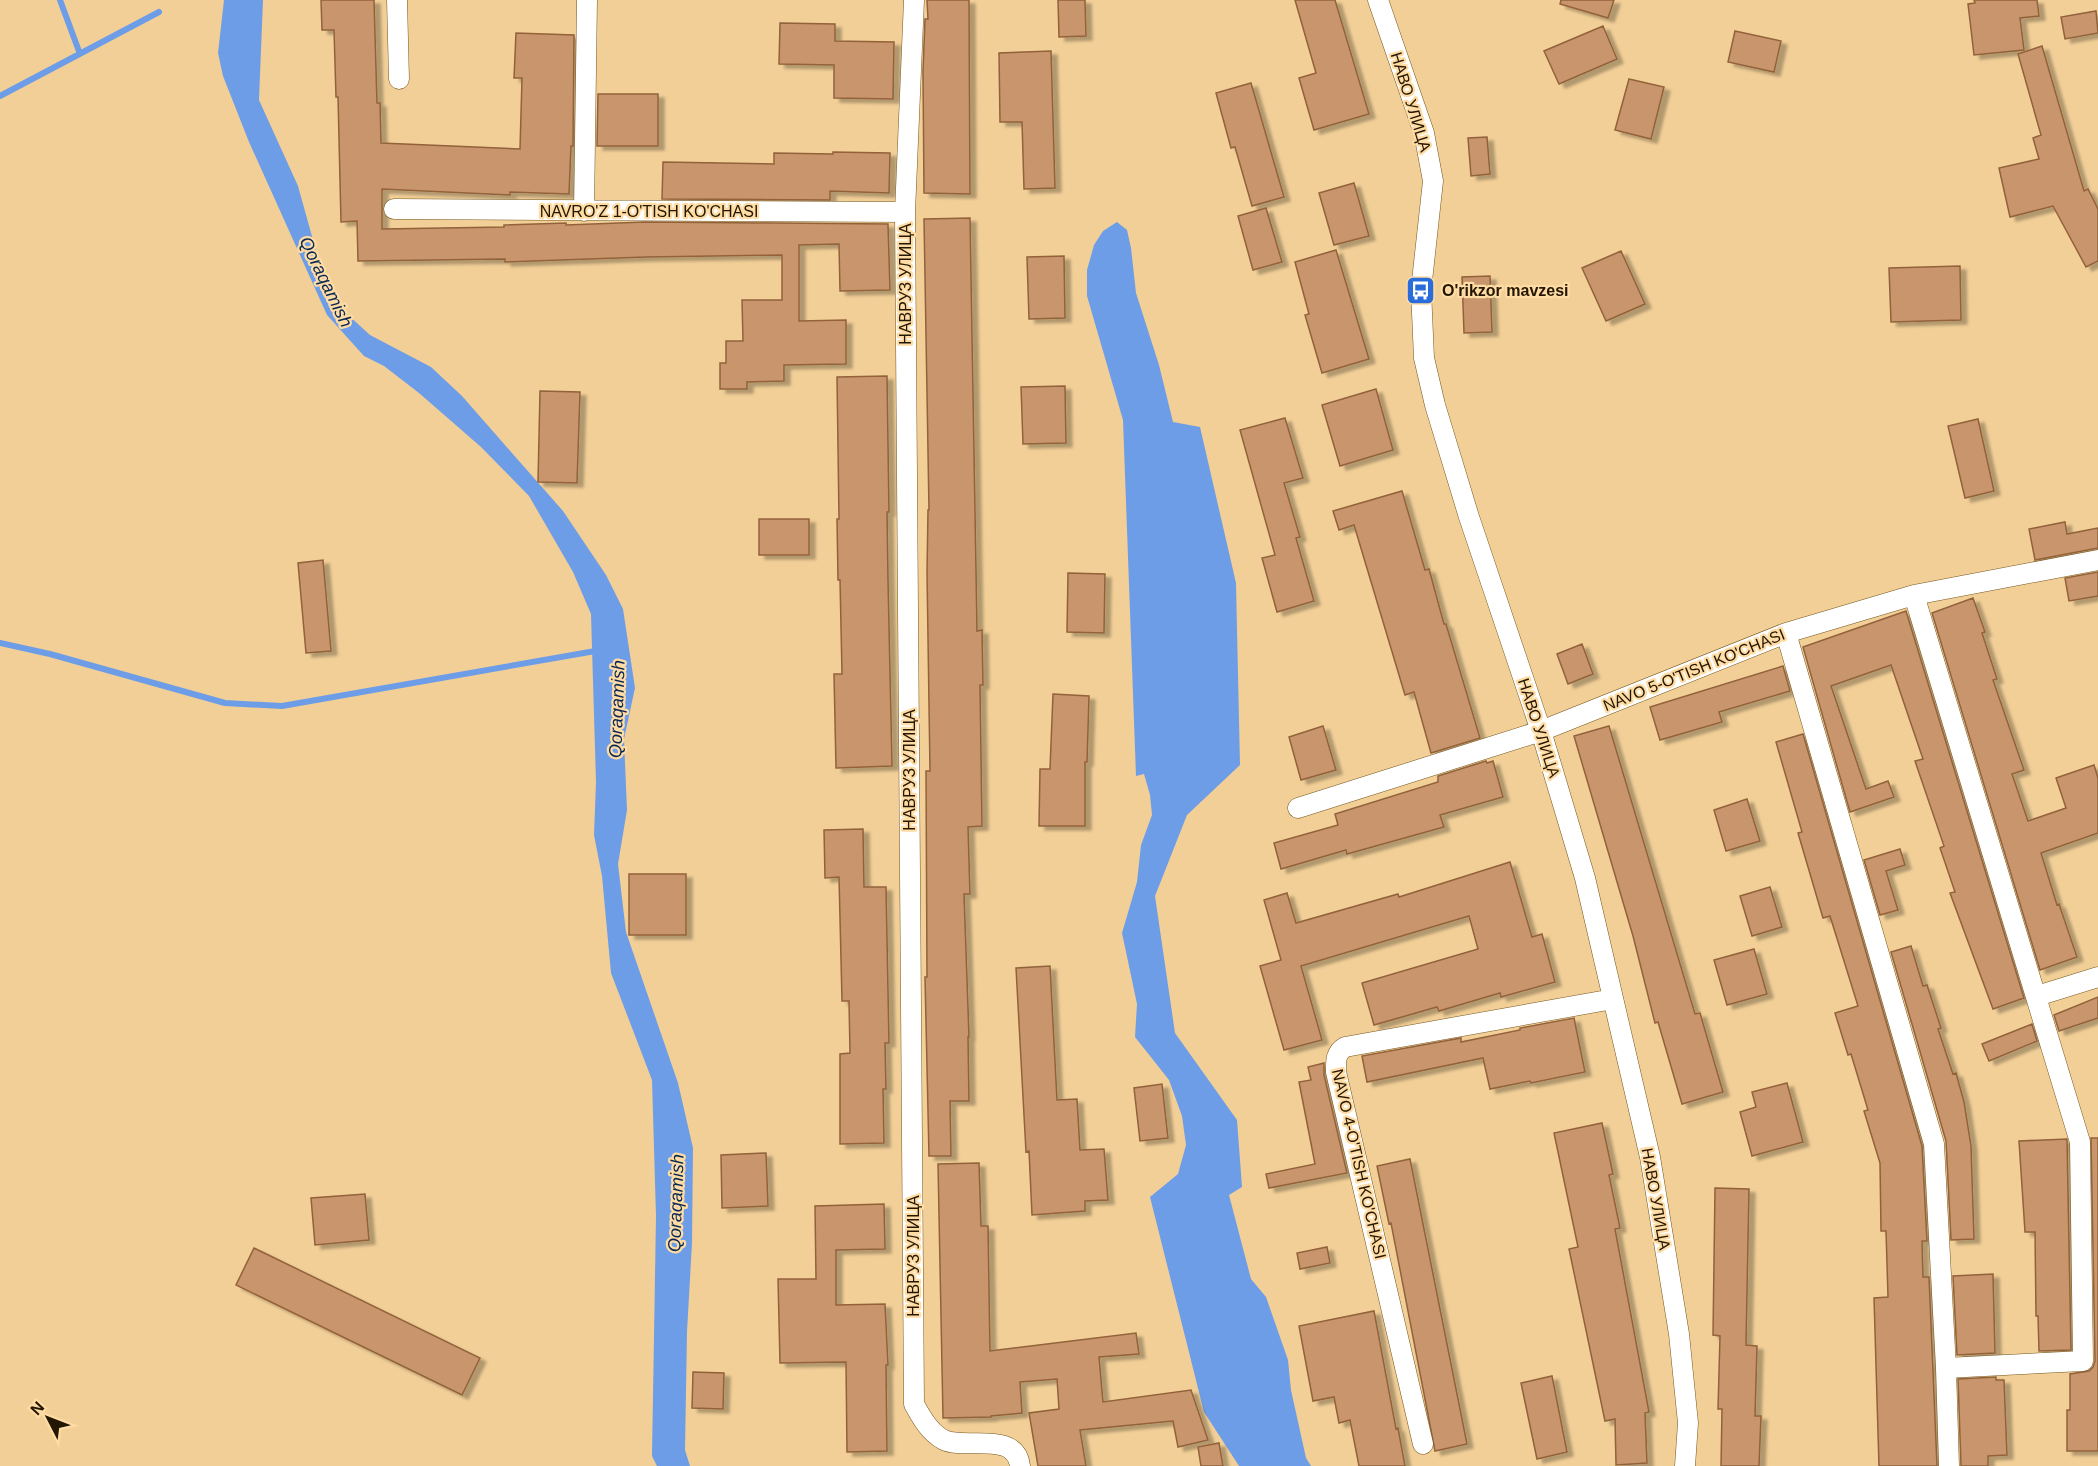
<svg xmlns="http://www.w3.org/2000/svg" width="2098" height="1466" font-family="Helvetica,sans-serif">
<defs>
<filter id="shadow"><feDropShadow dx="6" dy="4" stdDeviation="1.5" flood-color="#0004"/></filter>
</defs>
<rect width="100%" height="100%" fill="#f2cf97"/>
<path fill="#6e9de7" d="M224 0H263L259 100 298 186 318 258 347 314 370 335 431 367 462 396 563 511 606 575 623 609 635 688 624 739 627 810 618 864 626 932 678 1083 693 1148 692 1243 687 1332 685 1450 690 1466H657L652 1456 656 1216 652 1080 611 973 602 876 594 835 596 782 591 614 573 572 529 496 481 447 419 393 384 366 364 356 327 315 249 142 223 76 218 53Z
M1117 222 1127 230 1131 248 1136 293 1159 365 1173 422 1200 427 1236 583 1240 765 1187 815 1155 896 1175 1033 1237 1120 1242 1187 1229 1195 1251 1279 1266 1297 1288 1360 1291 1390 1306 1458 1311 1466H1239L1204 1412 1150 1197 1178 1174 1186 1145 1182 1116 1169 1080 1135 1037 1137 1004 1122 933 1137 882 1141 845 1152 815 1150 795 1144 774 1136 776 1123 420 1087 296V270L1094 245 1103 231Z"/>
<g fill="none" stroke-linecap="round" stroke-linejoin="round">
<path stroke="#6e9de7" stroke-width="6" d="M60 0 80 54
M0 96 159 12
M0 643 50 654 225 703 282 706 601 650"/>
</g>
<path fill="#c8956d" stroke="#92623b" stroke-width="1.5" filter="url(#shadow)" d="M321 0H374L377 103H380L381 143 520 149 522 78H514L516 33 574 35 573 146H571L569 194 510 192V195L382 189V229L504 227V225L566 223V225L645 222 888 224 890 290 840 291 839 244 799 245V321L846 320V364L784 365V381L747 382V389H720V363H726V341H743L742 300H782V255L646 257 505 262V259L358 261 357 221 341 222 338 97H336L334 30H322Z
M927 0H969L970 194 924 193 923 72 925 19H928Z
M1058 0H1085L1086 36 1059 37Z
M1295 0H1335L1369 114 1314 130 1299 78 1316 73Z
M1561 0H1614L1608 18 1560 4Z
M1974 0H2037L2039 16 2020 18 2024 50 1974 55 1968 4 1975 3Z
M2096 11 2098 33 2065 39 2061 17Z
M780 23 835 24V41L894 42 893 99 834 98V65L779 64Z
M1603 26 1617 59 1559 84 1544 51Z
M1735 31 1781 41 1774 72 1728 62Z
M2042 46 2084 191 2088 189 2098 209V261L2086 267 2053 206 2010 217 1999 168 2039 159 2033 138 2041 135 2018 54Z
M1051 51 1055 188 1024 189 1022 122H1000L999 53Z
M1629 79 1664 87 1651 139 1615 130Z
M1251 83 1284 197 1252 206 1235 147 1231 148 1216 93Z
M598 94H658V146H597Z
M1487 137 1490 174 1471 176 1468 138Z
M833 152 890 153 889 193 830 191V200L662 199 663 162 774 164V153L833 154Z
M1354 183 1369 236 1334 245 1319 193Z
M1266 208 1282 262 1253 270 1238 216Z
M970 218 976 570 977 631 982 630 983 685H980L982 826 968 827 970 894H964L969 1037H968L969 1101H950L951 1156H929L925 977H927L926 771H930L927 572 928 510H929L924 219Z
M1336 250 1369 359 1322 373 1305 315 1309 314 1295 262Z
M1621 251 1645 304 1606 321 1582 268Z
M1064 256 1065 318 1029 319 1027 257Z
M1960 266 1961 320 1891 322 1889 268Z
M1490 276 1492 332 1464 333 1462 277Z
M887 376 889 512H887L888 579 892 766 836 768 834 674H842L840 580H838L837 519H839L837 377Z
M1065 386 1066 443 1023 444 1021 387Z
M1376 389 1393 450 1340 466 1322 405Z
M540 391 580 392 577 483 538 482Z
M1285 418 1303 478 1284 483 1300 537 1296 538 1314 601 1277 612 1262 558 1275 555 1240 430Z
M1978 419 1994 491 1965 498 1948 426Z
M1402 491 1425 570 1429 569 1444 624H1446L1480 738 1431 753 1414 692 1405 695 1354 525 1339 530 1333 511Z
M759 519H809V555H759Z
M2065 522 2067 534 2098 528V548L2035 560 2029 529Z
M323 560 331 651 306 653 298 563Z
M2098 572V596L2069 601 2065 578Z
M1068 573 1105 574 1104 633 1067 632Z
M1973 598 1985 632 1982 633 1997 679 1993 680 2024 770 2012 774 2028 821 2066 808 2056 778 2094 765 2098 778V833L2041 853 2057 905 2059 904 2077 957 2040 970 1932 613Z
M1906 611 2024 998 1993 1009 1950 893 1955 892 1940 848 1944 846 1915 761 1923 759 1891 665 1831 686 1866 789 1888 781 1894 797 1850 812 1803 647Z
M1582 644 1593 674 1568 684 1557 654Z
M1783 666 1790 691 1719 712 1722 722 1660 740 1650 707Z
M1053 694 1089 696 1087 762H1085V826H1039L1040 769H1050Z
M1323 726 1336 770 1301 780 1289 737Z
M1609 726 1695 1014 1700 1013 1723 1092 1682 1104 1658 1022 1655 1023 1633 936 1574 736Z
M1803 734 1922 1146 1927 1241H1922L1923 1277H1929L1937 1466H1879L1874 1298 1888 1297 1886 1231H1881L1880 1163 1864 1111 1868 1110 1851 1054 1848 1055 1835 1013 1858 1006 1830 916 1823 918 1798 833 1802 832 1776 742Z
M1486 761 1487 763 1493 761 1503 797 1440 815 1444 827 1347 854 1346 850 1281 869 1274 843 1338 825 1335 814 1438 782V776Z
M1747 799 1760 841 1726 851 1714 810Z
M863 829 864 887H886L889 1043H885L886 1089H883L884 1143 840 1144V1054L850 1053 849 1001H842L839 877 825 878 824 830Z
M1900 849 1905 865 1886 871 1898 910 1880 915 1864 860Z
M1510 862 1532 937 1542 934 1555 982 1501 997 1500 993 1439 1011 1437 1007 1374 1025 1362 983 1478 949 1469 916 1301 966 1322 1040 1284 1050 1260 966 1281 960 1264 900 1287 893 1296 923 1398 894 1399 897Z
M629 874H686V935H629Z
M1770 887 1782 927 1752 936 1740 896Z
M1911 946 1923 986 1927 985 1941 1028 1938 1029 1953 1074 1956 1073 1964 1102 1971 1146 1974 1239 1951 1240 1946 1141 1891 952Z
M1754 949 1767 994 1727 1005 1714 960Z
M1050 966 1057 1100 1077 1099 1080 1150 1104 1149 1108 1200 1085 1201V1211L1032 1215 1029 1151 1026 1152 1016 968Z
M2098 997V1018L2059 1031 2054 1015Z
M1574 1018 1585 1072 1531 1083 1530 1081 1490 1089 1483 1058 1367 1082 1362 1056 1461 1038V1042L1520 1030V1028Z
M2032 1024 2037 1041 1989 1061 1982 1044Z
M1324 1063V1075L1347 1173 1269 1188 1266 1174 1315 1164 1299 1082 1311 1080 1308 1067Z
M1787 1083 1803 1142 1752 1156 1740 1112 1756 1107 1752 1092Z
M1162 1084 1168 1138 1140 1141 1134 1088Z
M1602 1123 1613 1174 1609 1175 1620 1228 1615 1229 1649 1412 1645 1413 1647 1463 1616 1465 1615 1419 1605 1421 1569 1249 1578 1247 1554 1133Z
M2091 1138H2098V1451H2067V1410H2070V1374L2089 1371 2093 1367 2095 1361Z
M2067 1139 2071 1350 2039 1351 2038 1316H2036L2035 1232H2025L2019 1141Z
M766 1153 768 1206 722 1208 721 1155Z
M1410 1159 1467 1444 1435 1451 1391 1223 1389 1224 1377 1166Z
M979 1163 981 1226H988L990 1351 1136 1333 1139 1354 1099 1357 1103 1402 1191 1390 1208 1440 1178 1447 1173 1421 1080 1430 1086 1466H1038L1029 1413 1059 1409 1057 1379 1020 1382 1022 1413 991 1416V1417L943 1418 938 1164Z
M1715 1188 1749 1189 1746 1345 1757 1346 1755 1416H1761L1759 1466H1721L1722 1409H1718L1720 1336 1713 1335Z
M365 1194 369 1240 315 1245 311 1198Z
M884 1204 885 1249 836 1250V1305L885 1304 888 1365H886L887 1451 847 1452 846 1362 780 1363 778 1279H816L815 1206Z
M1327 1247 1330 1263 1300 1269 1297 1253Z
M254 1248 480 1358 462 1395 236 1285Z
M1993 1274 1995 1353 1957 1355 1953 1276Z
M1374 1311 1396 1429 1398 1428 1405 1466H1359L1350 1420 1339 1423 1334 1397 1313 1401 1299 1326Z
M693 1372 724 1373 723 1409 692 1408Z
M1552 1376 1567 1452 1537 1459 1521 1383Z
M1996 1377V1380H2004L2007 1455 1988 1456V1466H1961L1958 1379Z
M1219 1443 1223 1466H1201L1198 1447Z"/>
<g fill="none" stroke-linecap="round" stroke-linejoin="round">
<defs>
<path id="minor" d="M397 0 399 79
M914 0 905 212 914 1404C921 1417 930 1433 944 1440 965 1450 1016 1430 1020 1466
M1378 0 1424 133 1433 181 1421 290 1424 358 1435 405 1469 517 1541 731 1585 878 1650 1157 1679 1334 1688 1423 1685 1466
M394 209 905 212
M584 211 587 0
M1914 595 2080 1142 2083 1361 1946 1368
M1786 633 1934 1144 1946 1368 1949 1466
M1298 808 1541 731 1786 633 1914 595 2098 560
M2037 996 2098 977
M1423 1444 1336 1072C1336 1062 1335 1053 1345 1047L1613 999"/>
</defs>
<use href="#minor" stroke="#75571f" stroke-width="21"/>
<use href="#minor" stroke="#fff" stroke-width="20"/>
</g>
<defs>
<symbol id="bus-square" viewBox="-11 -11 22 22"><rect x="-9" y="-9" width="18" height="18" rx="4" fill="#286dda" stroke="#ffdca4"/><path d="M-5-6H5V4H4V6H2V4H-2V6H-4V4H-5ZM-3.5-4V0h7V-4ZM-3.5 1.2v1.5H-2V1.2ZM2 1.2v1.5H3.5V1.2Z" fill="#fff"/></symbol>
</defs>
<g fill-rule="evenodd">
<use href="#bus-square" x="1404" y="274" width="33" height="33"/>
</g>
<g text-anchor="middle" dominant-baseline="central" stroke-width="4.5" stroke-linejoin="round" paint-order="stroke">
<g font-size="16" fill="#231602" stroke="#ffdca4">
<text transform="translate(1411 102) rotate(73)">НАВО УЛИЦА</text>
<text x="649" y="211">NAVRO'Z 1-O'TISH KO'CHASI</text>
<text transform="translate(905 284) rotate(-90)">НАВРУЗ УЛИЦА</text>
<text transform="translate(1694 670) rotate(-22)">NAVO 5-O'TISH KO'CHASI</text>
<text transform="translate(1539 728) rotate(72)">НАВО УЛИЦА</text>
<text transform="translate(909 770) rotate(-90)">НАВРУЗ УЛИЦА</text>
<text transform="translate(1359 1164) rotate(77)">NAVO 4-O'TISH KO'CHASI</text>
<text transform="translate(1656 1199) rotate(80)">НАВО УЛИЦА</text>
<text transform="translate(913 1256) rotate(-90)">НАВРУЗ УЛИЦА</text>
</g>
<g font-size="16" font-weight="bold" fill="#231602" stroke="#ffdca4" text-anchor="start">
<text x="1442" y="290">O'rikzor mavzesi</text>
</g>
<g font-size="18" font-style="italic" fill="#092755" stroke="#ffdca4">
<text transform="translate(326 282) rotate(64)">Qoraqamish</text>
<text transform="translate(617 709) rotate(-88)">Qoraqamish</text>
<text transform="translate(676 1203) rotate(-88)">Qoraqamish</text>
</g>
</g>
<g transform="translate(48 1418) rotate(312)" stroke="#ffdca4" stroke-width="4.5" paint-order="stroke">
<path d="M0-4.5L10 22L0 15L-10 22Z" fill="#231602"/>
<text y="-9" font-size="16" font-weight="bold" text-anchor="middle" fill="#231602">N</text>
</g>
</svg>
